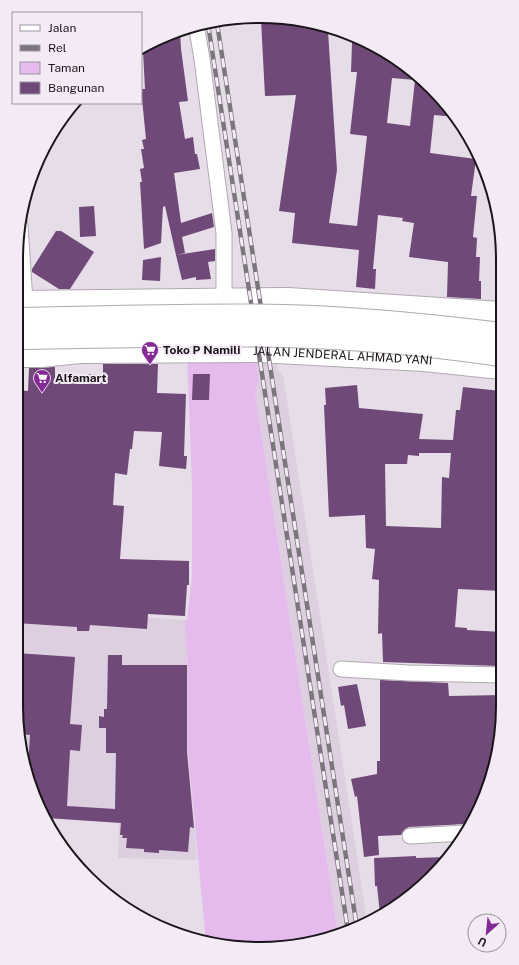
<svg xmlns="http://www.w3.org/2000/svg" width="519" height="965" font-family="'Public Sans',sans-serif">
<rect width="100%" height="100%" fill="#e6dde8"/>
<path fill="#ddcfe0" d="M256 357H276L277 368 283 375 367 921 353 930 338 934 255 393 259 379Z
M16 609 184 620 188 665V751L197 860 118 858 119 823 47 818 37 799V765L26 764 16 706Z"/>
<path fill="#e5bbee" d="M187 356 256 357 259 379 255 393 338 934 276 948 206 942 188 751V665L184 620H187L192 577V486Z"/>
<path fill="#6f4977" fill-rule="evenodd" d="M291 18 328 31 337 170 329 223 357 226 367 136 350 134 357 72H351L352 43H357V40L381 49 432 87 456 117 434 115 430 153 476 159 471 196H477L473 237 477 238 476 257H480L479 281H481V299L447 297 448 262 409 257 414 223 402 221 403 218 378 215 373 269H376L375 289 356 287 359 250 292 243 295 213 279 211 296 95 265 96 261 20ZM392 78 415 80 410 126 387 123Z
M180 32 181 49 188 101 179 102 185 139 193 137 195 154H197L200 169 174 173 181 223 212 213 214 227 182 237 185 253 176 255 165 206 163 207 161 243 144 249 140 182H142L140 169 144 168 141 149H144L142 140 146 139 141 89H145L143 51Z
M94 206 96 236 80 237 79 207Z
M56 231H61L94 252 70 289H59L32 272V269Z
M215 249V261L208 262 211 279 196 280V277L182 280 176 255Z
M161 257 160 281 142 280 143 260Z
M103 364H158L157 393 186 394 184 456H187L186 469 159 466 162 432 134 431 132 449H130L127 475 115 473 113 505 124 506 120 559 189 561V585H187L185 616 148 614 147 629 90 625 89 631H77V627L16 623V443L18 430H16V390L28 391 29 368 55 367V380L88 381V374L103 375Z
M193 374H210L209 400H192Z
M357 385 359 408 423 414 419 439 453 440 456 410H460L463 387 501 391 502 591 458 589 455 627 467 628V630L502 632V657H499L498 666 383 662 382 633 378 634 379 580 372 579 375 549 366 548 365 515 329 517 324 405H326L325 388ZM419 453H451L449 478 442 477 441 528 386 526 385 464H407L408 455 419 456Z
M16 653 75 657 70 724 82 725 80 751 70 750 67 806 115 809 116 753H106V728H99V716L104 717V709H107L108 655H122V665H187V752L194 828 190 827 188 852 159 850V853L144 852V849L126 848 127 838H122L123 835H120L121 823 47 818 29 784 26 766H28L30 735 21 734 16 706Z
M380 680 448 683 449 696 502 695V721L495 769 471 826 465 824 409 827 405 829 401 835 378 836 379 855 364 857 357 796 355 797 351 779 377 774V761H380Z
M357 684 366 726 348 729 344 705 341 706 338 687Z
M416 856V858L446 857 420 889 380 914 377 886H375L374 858Z"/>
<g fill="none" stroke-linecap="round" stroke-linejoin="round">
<defs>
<path id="street" d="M196 24 202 59 224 233V299
M20 225 25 302
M341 669 409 673 502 675
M410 836 465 833"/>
<g id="secondary">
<path d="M16 302 288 299 501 313"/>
<path id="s1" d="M16 356H41L80 352 259 351 424 360 501 368"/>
</g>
</defs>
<use href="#street" stroke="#b1a8b2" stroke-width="17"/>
<use href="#secondary" stroke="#b1a8b2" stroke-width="24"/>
<use href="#street" stroke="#fff" stroke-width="15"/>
<use href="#secondary" stroke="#fff" stroke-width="22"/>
<defs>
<path id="rail" d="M217 23 357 928
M208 24 348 931"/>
</defs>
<use href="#rail" stroke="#7b757c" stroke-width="4.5"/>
<use href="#rail" stroke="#f4eaf6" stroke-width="3" stroke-dasharray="9" stroke-linecap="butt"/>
<defs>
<path id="highway-bridge" d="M16 319C105 318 195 314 284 316 356 318 429 325 501 334
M16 338C106 337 197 334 287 336 358 338 430 345 501 355"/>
</defs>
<use href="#highway-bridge" stroke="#b1a8b2" stroke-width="24" stroke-linecap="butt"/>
<use href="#highway-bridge" stroke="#fff" stroke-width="22"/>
</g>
<defs>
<symbol id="supermarket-pin" viewBox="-11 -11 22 30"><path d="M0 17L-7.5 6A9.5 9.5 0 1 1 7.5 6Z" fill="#842996" stroke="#f4eaf6"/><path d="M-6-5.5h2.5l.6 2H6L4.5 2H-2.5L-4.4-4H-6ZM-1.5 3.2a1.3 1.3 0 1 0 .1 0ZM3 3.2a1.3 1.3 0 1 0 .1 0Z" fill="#fff"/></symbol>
</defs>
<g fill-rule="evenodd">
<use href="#supermarket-pin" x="140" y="340" width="20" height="27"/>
<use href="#supermarket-pin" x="32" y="368" width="20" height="27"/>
</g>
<g text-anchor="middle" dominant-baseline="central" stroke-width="4" stroke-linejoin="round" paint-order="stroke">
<g font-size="12" font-weight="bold" fill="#191519" stroke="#f4eaf6" text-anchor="start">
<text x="163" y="350">Toko P Namili</text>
<text x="55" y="378">Alfamart</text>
</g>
<g font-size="12" fill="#191519" stroke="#f4eaf6">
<text stroke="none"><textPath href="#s1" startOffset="327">JALAN JENDERAL AHMAD YANI</textPath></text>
</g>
</g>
<path d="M0 0H519V965H0ZM259 23H260A236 236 0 0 1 496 259V706A236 236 0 0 1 260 942H259A236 236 0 0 1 23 706V259A236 236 0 0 1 259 23Z" fill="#f4eaf6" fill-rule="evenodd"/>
<path fill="none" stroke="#191519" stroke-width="2" d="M259 23H260A236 236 0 0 1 496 259V706A236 236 0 0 1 260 942H259A236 236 0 0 1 23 706V259A236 236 0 0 1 259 23Z"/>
<rect x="12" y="12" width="130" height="92" fill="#f4eaf6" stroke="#9c959e"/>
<rect x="20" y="25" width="20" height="6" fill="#ffffff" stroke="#9c959e"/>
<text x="48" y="32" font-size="12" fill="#191519">Jalan</text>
<rect x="20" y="45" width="20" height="6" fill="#7b757c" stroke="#9c959e"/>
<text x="48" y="52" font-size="12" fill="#191519">Rel</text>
<rect x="20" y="62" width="20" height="12" fill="#e5bbee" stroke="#9c959e"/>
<text x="48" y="72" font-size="12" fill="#191519">Taman</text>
<rect x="20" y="82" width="20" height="12" fill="#6f4977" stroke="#9c959e"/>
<text x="48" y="92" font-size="12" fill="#191519">Bangunan</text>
<g transform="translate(487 933) rotate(207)"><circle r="19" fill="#f4eaf6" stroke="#9c959e"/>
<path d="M0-3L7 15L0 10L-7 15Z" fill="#842996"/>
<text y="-6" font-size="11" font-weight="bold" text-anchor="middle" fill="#191519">U</text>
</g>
</svg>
